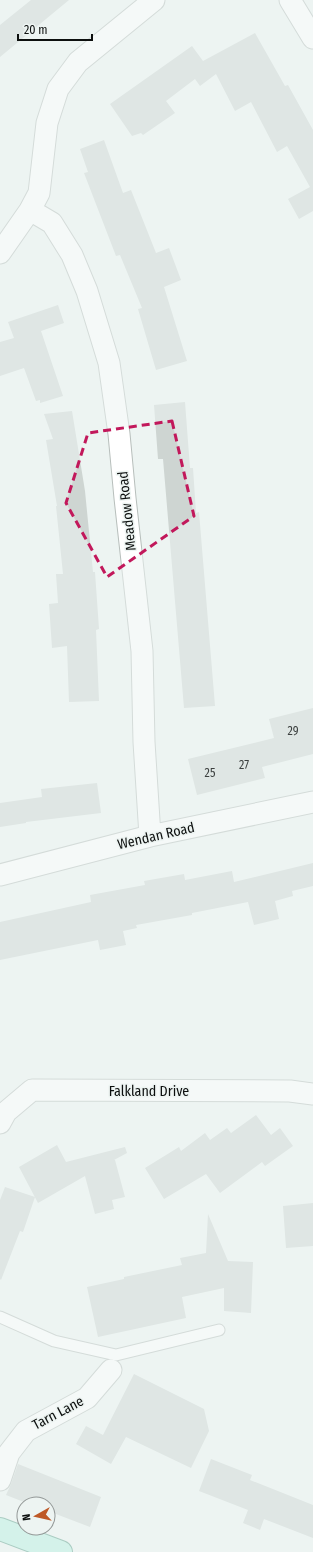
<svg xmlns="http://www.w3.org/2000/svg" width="313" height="1552" font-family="'Fira Sans Condensed',sans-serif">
<rect width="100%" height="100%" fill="#edf4f2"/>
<path fill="#ced5d2" d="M31 0H69L0 57V25Z
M255 33 285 86 288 85 313 130V211L299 219 288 199 310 187 287 146 277 152 251 102 235 111 216 74 200 86 195 79 166 101 175 113 143 135 141 133 132 136 110 104 192 46 203 61Z
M104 140 123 193 131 190 156 253 169 248 181 280 164 287 187 361 156 370 138 309 142 308 120 255 116 256 84 173 88 172 80 149Z
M58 305 64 323 41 331 63 396 40 403V400L36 401 24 368 0 376V342L14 338 8 322Z
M185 402 190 468H193L196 513 199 512 215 706 184 708 163 459H158L154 405Z
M72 411 85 491 93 572H95L99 629 96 630 99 701 69 702 67 646 52 648 49 604 58 603 56 574H63L56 506H57L46 440 53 439 44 414Z
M313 708V754L262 767 265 778 197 795 188 759 274 738 269 719Z
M97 783 101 813 26 822V823L0 827V803L42 797 41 789Z
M313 863V886L292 891 293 896 275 901 279 919 254 925 248 902 192 913V915L136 925 137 928 123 931 126 945 100 950 98 940 0 960V922L91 902 90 895 145 885 144 881 184 874 185 880 232 871 234 882Z
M256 1115 271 1135 280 1128 293 1146 265 1166 262 1162 220 1193 206 1174 164 1199 145 1168 179 1147 181 1151 205 1133 210 1140 227 1128 231 1133Z
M57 1145 66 1162 125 1147 127 1153 114 1160H115L125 1197 112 1200 114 1209 95 1214 85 1176 38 1203 19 1167Z
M5 1187 35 1197 23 1232 20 1231 1 1280 0 1279V1200Z
M313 1203V1246L286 1248 283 1206Z
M208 1214 228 1261 253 1262 251 1313 224 1311V1288L182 1297 186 1318 98 1337 87 1287 124 1279V1277L182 1265 180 1258 206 1253Z
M134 1374 204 1409 209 1431 191 1468 126 1437 111 1464 76 1444 86 1426 103 1435Z
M211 1459 252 1475 250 1480 313 1505V1538L264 1519 260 1530 243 1523 248 1510 199 1491Z
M18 1464 101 1497 90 1527 48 1511V1504H29L6 1495 11 1484Z"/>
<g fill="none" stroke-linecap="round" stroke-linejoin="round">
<defs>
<path id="lane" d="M0 1317 54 1341 116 1355 219 1330"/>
<path id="street" d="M290 0 313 38
M30 210 52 223 72 255 87 291 109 363 119 434 125 498 142 651 144 742 150 836
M0 253 30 210 39 193 47 123 58 89 78 62 154 0
M0 875 150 836 313 802
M0 1123 6 1112 32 1090 290 1091 313 1094
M0 1480 9 1453 26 1431 87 1398 111 1370"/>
<path id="primary" d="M0 1529 61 1552"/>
</defs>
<use href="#lane" stroke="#b7bebb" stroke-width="13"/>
<use href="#street" stroke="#b7bebb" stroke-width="23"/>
<use href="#primary" stroke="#5a9b88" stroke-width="24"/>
<use href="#lane" stroke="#fff" stroke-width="11"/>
<use href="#street" stroke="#fff" stroke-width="21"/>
<use href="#primary" stroke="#b5f0df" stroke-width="22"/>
</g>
<path d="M0 0H313V1552H0ZM172 421 194 516 107 577 66 503 88 433Z" fill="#edf4f2" fill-opacity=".55" fill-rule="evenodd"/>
<path fill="none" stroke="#c2185b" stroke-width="3" stroke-dasharray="8 5" stroke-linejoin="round" d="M172 421 194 516 107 577 66 503 88 433Z"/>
<g text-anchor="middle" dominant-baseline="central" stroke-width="3" stroke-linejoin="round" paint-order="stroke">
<g font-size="12" fill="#3c403f">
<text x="293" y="731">29</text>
<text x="244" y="765">27</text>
<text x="210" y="773">25</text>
</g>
<g font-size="14" fill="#0c0f0e" stroke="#edf4f2">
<text transform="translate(127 511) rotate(-96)">Meadow Road</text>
<text transform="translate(156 836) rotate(-13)">Wendan Road</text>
<text x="149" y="1091">Falkland Drive</text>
<text transform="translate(58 1413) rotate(-28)">Tarn Lane</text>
</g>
</g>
<g transform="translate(36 1516) rotate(262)"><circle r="19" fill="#edf4f2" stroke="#939897"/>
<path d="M0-3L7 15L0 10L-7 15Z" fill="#be5926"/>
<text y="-6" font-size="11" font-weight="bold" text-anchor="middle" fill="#0c0f0e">N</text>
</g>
<path d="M18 34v6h74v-6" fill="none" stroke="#0c0f0e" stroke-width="2"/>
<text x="24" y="34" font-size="12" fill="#0c0f0e" stroke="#edf4f2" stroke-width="3" paint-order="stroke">20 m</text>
</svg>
